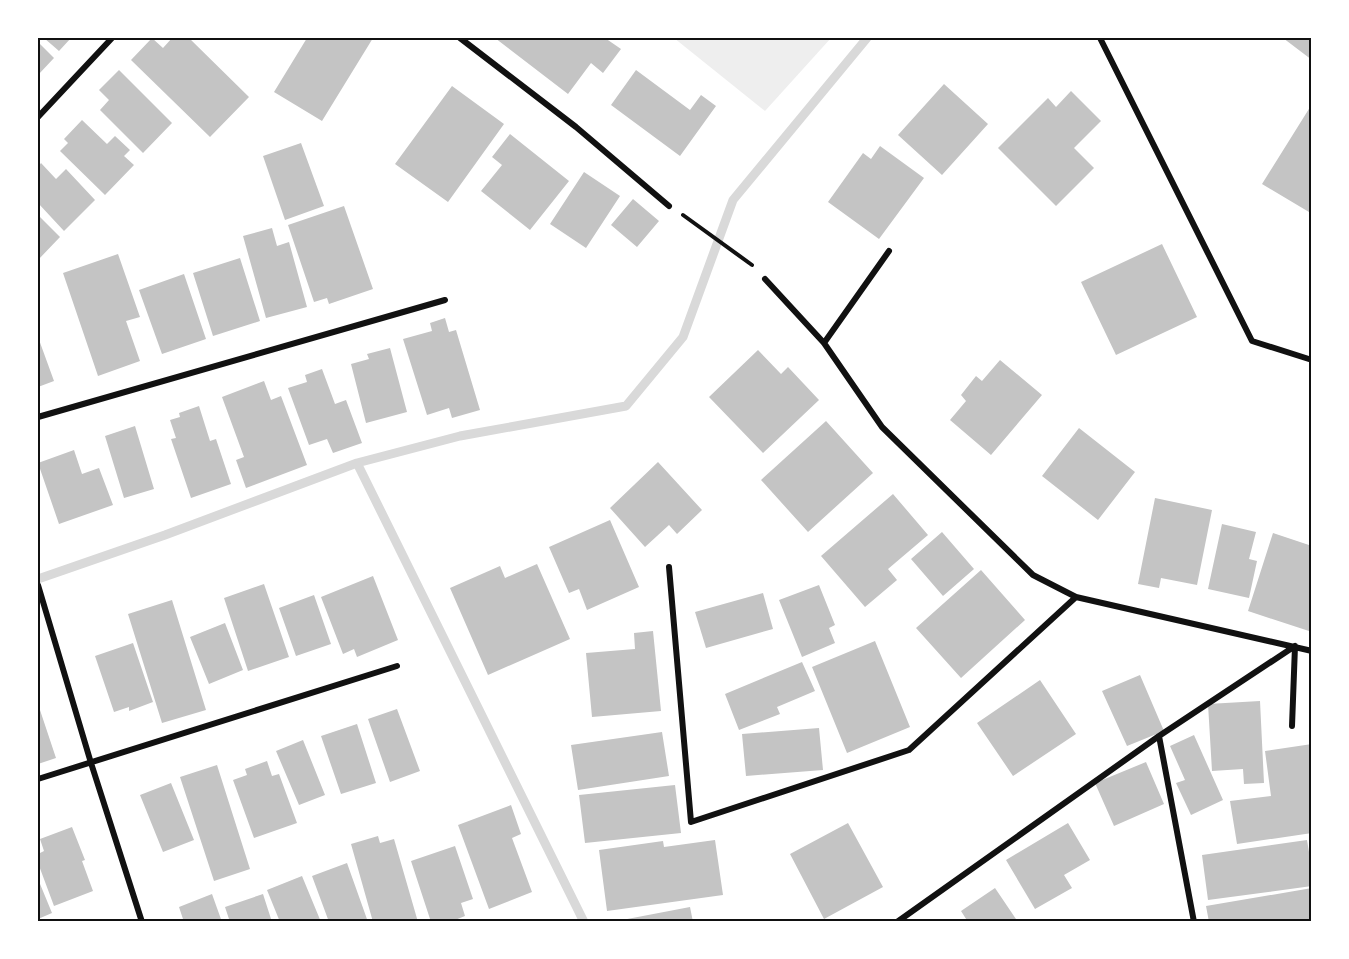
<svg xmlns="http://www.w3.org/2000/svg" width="1349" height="959" font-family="Ubuntu,sans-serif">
<rect width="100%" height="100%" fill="#fff"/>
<path fill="#eee" d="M674 38H831L765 111Z"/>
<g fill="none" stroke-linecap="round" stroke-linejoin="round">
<path stroke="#d9d9d9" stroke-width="9" d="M357 463 584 922
M38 579 165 535 357 463 460 436 626 406 683 337 733 200 867 38"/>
</g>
<path fill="#c4c4c4" d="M44 38H71L59 51Z
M152 38 163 48 172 38H189L249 97 210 137 131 60Z
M307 38H373L322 121 274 92Z
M495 38H605L621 49 603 73 591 63 568 94Z
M1283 38H1312V60Z
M38 42 54 58 38 75Z
M119 70 172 123 143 153 100 110 109 100 99 90Z
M636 70 690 110 701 95 716 106 680 156 611 105Z
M944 84 988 124 942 175 898 135Z
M452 86 504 124 448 202 395 164Z
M1071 91 1101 121 1074 148 1094 168 1056 206 998 148 1048 98 1056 107Z
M1312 104V209L1309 212 1262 184Z
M82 120 107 144 115 136 130 150 124 156 134 165 105 195 60 151 68 143 64 139Z
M510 134 569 181 530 230 481 191 502 165 492 157Z
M301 143 324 206 285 220 263 156Z
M880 146 924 178 879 239 828 202 863 153 871 159Z
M41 163 56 179 66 169 95 200 64 231 38 203V167Z
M584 172 620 196 586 248 550 224Z
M633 199 659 221 637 247 611 225Z
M344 206 373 289 329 304 327 298 314 302 288 225Z
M38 215 60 237 38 260Z
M272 228 277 246 289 242 307 307 266 318 243 236Z
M1162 244 1197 317 1116 355 1081 282Z
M118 254 140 317 126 321 140 361 98 376 63 273Z
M240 258 260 321 213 336 193 273Z
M184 274 206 339 162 354 139 290Z
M445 318 449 332 456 330 480 410 452 418 449 408 427 415 403 339 432 331 430 323Z
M38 337 54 381 38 387Z
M390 348 407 412 366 423 351 364 369 359 367 354Z
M758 350 781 374 788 367 819 400 763 453 709 397Z
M1000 360 1042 395 991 455 950 420 966 401 961 395 976 376 982 381Z
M322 369 335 404 346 400 362 443 333 453 327 439 309 445 288 388 307 382 305 375Z
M264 381 271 400 281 396 307 465 246 488 236 460 244 457 222 397Z
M199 406 210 441 216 439 231 484 191 498 171 439 176 438 170 420 180 417 179 413Z
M826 421 873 473 808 532 761 480Z
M135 426 154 489 124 498 105 436Z
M1079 428 1135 472 1098 520 1042 476Z
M74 450 82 474 99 468 113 505 59 524 38 463Z
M658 462 702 510 677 534 669 525 645 547 610 508Z
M893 494 928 535 888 569 897 580 865 607 821 556Z
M1155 498 1212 510 1197 585 1161 578 1159 588 1138 584Z
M610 520 639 587 587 610 579 589 569 593 549 547Z
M1222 524 1256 532 1249 559 1257 561 1249 598 1208 589Z
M942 532 974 569 943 596 911 559Z
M1273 533 1312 546V632L1248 611Z
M537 564 570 639 488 675 450 588 500 566 505 578Z
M981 570 1025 620 961 678 916 628Z
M373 576 398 640 357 657 354 649 343 654 321 597Z
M264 584 289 657 248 671 224 598Z
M819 585 835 625 829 628 835 643 802 657 779 600Z
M763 593 773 629 706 648 695 612Z
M314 595 331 644 296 656 279 608Z
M172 600 206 710 162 723 128 614Z
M225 623 243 670 209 684 190 637Z
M653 631 661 711 592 717 586 653 635 649 634 633Z
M875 641 910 727 847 753 812 667Z
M133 643 153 702 129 711V707L114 712 95 656Z
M802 662 815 691 777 707 780 714 739 730 725 694Z
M1140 675 1164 731 1127 746 1102 691Z
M1040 680 1076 734 1013 776 977 723Z
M1260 701 1264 783 1244 784 1243 769 1212 771 1208 704Z
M38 704 56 758 38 764Z
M397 709 420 771 390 782 368 719Z
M357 724 376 783 341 794 321 736Z
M819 728 823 770 746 776 742 734Z
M662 732 669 776 578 790 571 745Z
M1194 735 1223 800 1191 815 1176 783 1185 780 1170 746Z
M303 740 325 795 299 805 276 751Z
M1312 744V833L1237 844 1230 801 1271 796 1265 751Z
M267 761 272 776 279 774 297 823 254 838 233 780 247 775 245 769Z
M1146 762 1164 804 1114 826 1095 783Z
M217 765 250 869 214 881 180 777Z
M171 783 194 840 163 852 140 795Z
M675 785 681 833 585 843 579 795Z
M511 805 521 834 512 838 532 892 489 909 458 825Z
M848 823 883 887 824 919 790 854Z
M1068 823 1090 860 1064 875 1072 888 1035 909 1006 860Z
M72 827 85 860 82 861 93 891 54 906 38 863V854L44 851 40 839Z
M378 836 380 843 394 839 418 922H373L351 844Z
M715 840 723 895 607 911 599 850 663 841 664 847Z
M1307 840 1312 870V886L1208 900 1202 855Z
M455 846 473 899 461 903 465 916 450 922H431L411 861Z
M347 863 368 922H329L312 876Z
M302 876 321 922H280L267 890Z
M38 879 52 913 38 919Z
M995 888 1018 922H968L961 911Z
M1312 888V922H1209L1206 906Z
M212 894 222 922H184L179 907Z
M263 894 272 922H230L225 907Z
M690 907 693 922H622V920Z"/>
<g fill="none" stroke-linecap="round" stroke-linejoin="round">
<path stroke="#111" stroke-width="4" d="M683 215 752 265"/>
<path stroke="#111" stroke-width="6" d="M460 38 576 127 669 206
M1100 38 1252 341 1312 360
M38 117 112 38
M765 279 824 343 882 427 1033 575 1076 597 1312 651
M824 343 889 251
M38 417 445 300
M669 567 691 822 909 750 1076 597
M38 585 91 763 142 922
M1292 726 1295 646
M1159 736 1194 922
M38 779 397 666
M897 922 1159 736 1295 646"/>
</g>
<rect width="1349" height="959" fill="none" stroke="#ffffff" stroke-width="78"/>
<rect x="39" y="39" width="1271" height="881" fill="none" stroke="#111" stroke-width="2"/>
</svg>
